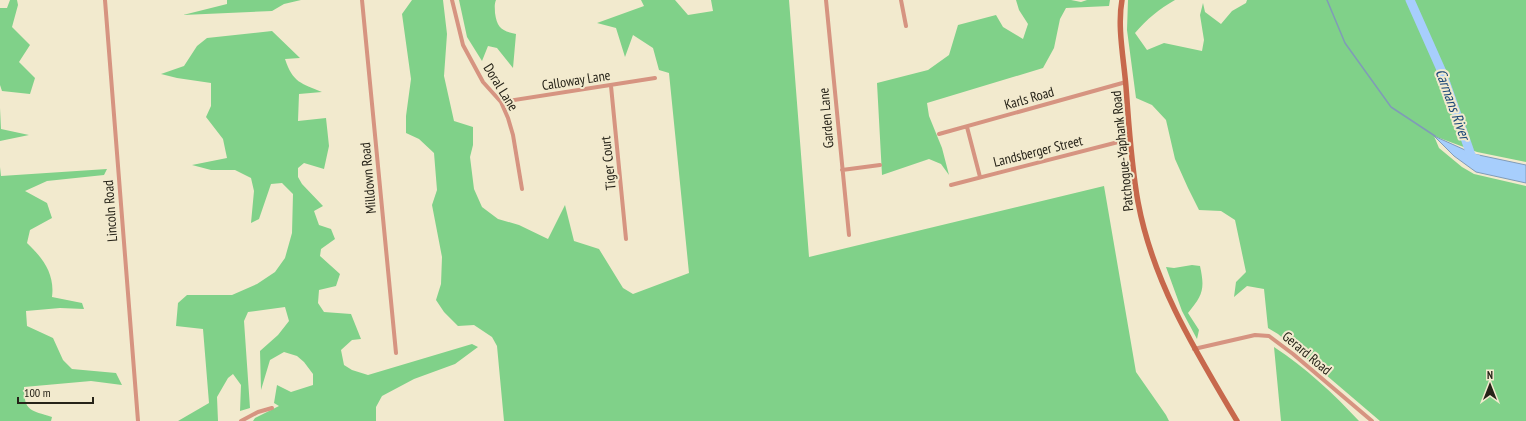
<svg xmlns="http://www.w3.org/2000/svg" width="1526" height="421" font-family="'PT Sans Narrow',sans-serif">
<rect width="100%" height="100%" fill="#f2eace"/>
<path fill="#80d189" d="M10 0H17L18 5 12 27 30 45 19 62 35 78 30 94 2 91 0 85V8H7Z
M227 0H301L284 4 272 11 183 15 227 4Z
M412 0H443L447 34 444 76 454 121 473 127V145L470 157 474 189 482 207 498 219 519 225 548 239 565 205 574 241 599 249 623 288 633 294 689 273 669 73 659 70 653 48 633 35 625 57 616 28 597 23 644 6 641 0H675L688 15 713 11 711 0H789L809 257 1104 186 1136 372 1166 415 1169 421H504L497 346 492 337 474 325 458 326 444 312 436 300 441 284 442 257 432 205 437 190 434 153 419 139 406 133V116L411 79 402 14Z
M459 0H496C494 5 495 8 495 13 497 28 502 31 516 34L513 68 497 48 488 46 482 61 467 37Z
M1016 0H1071L1081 2 1087 0H1110L1109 6 1066 8 1060 19 1054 48 1043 68 927 103 929 116 942 148 949 175 941 164 929 159 882 175 877 83 928 70 949 55 958 25 996 15 1003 27 1023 39 1028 24 1019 10Z
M1128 0H1175C1159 9 1147 19 1135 33L1147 50 1164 43 1202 51 1204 40 1200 15 1203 3 1205 12 1221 24 1232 11 1246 3 1247 0H1526V162L1477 152 1434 136 1439 148 1462 167 1474 174 1526 186V421H1380L1278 334 1268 328 1264 289 1247 286 1234 297 1236 282 1246 272 1235 220 1221 211 1199 210 1188 188 1175 159 1166 120 1152 105 1136 98 1127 30Z
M272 31 300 58 285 59C293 83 301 83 322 92L299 94 298 121 326 118 329 146 324 169 304 163 298 168V177L302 184 323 206 314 211 319 225 331 229 335 239 321 249 320 256 340 274 336 286 319 290 318 303 324 312 351 314 361 339 352 340 341 350 344 365 352 370 368 375 472 344 478 347 455 364 414 379 382 396 376 407V421H253L255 418 279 406 274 403 277 385 291 392 313 385V374L304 362 297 356 284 352 270 360 261 390 260 351 278 335 289 321 285 307 248 312 244 321 250 408 240 411 241 385 233 374 228 378 217 397 218 421H178L209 403 203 329 176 326 178 303 187 295H232L257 284 275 272 285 258 292 233 293 194 282 183 271 184 259 219 251 223 254 191 251 178 235 170H211L192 165 227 158 223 139 206 117 211 106V83L177 78 161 74 184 66 197 46 207 38Z
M0 108 1 129 29 135 0 141Z
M0 167 1 176 107 169 104 175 47 181 25 191 47 203 52 218 30 230 27 243C43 258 55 274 52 297L82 303 84 309 60 308 26 311 27 326 53 338 63 360 72 369 116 373 122 385 91 381 24 387C24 412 31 410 52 417L51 421H0Z
M1192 265 1200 266C1205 289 1203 295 1188 313L1199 330 1197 339 1182 311 1166 267 1174 268Z
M1274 347C1306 368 1333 393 1359 421H1281Z"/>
<path fill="#a7cefc" stroke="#809bb8" d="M1434 136 1474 154 1526 165V183L1476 172 1454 156Z"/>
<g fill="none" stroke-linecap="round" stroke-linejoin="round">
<path stroke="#809bb8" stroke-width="1.5" d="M1327 0 1345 43 1391 107 1435 136"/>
<path stroke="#a7cefc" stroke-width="9" d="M1410 0 1442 72 1472 158 1477 159"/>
<path stroke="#d69481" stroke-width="4" d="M105 0 138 421
M362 0 396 353
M452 0 463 45 483 82 501 102 508 118 513 135 522 189
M826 0 849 235
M901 0 906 26
M611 86 626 239
M501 102 655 78
M967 127 980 177
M939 134 1126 82
M842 170 880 165
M951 185 1130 139
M1194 349 1255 335 1269 336 1293 354 1372 421
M241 421 258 412 272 408"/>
<path stroke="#c7684c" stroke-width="5.5" d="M1122 0C1117 27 1124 60 1126 87 1129 126 1131 164 1138 202 1153 283 1196 352 1237 421"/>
</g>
<g text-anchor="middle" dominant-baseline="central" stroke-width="4" stroke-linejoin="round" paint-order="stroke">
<g font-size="14" fill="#262318" stroke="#f2eace">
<text transform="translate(576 80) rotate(-9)">Calloway Lane</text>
<text transform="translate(501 87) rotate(58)">Doral Lane</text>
<text transform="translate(1029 98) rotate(-16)">Karls Road</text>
<text transform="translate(826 118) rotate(-95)">Garden Lane</text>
<text transform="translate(1038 151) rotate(-14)">Landsberger Street</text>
<text transform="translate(1122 151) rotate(-96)">Patchogue-Yaphank Road</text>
<text transform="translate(608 163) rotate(-96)">Tiger Court</text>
<text transform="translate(368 178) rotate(-95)">Milldown Road</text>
<text transform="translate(110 211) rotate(-94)">Lincoln Road</text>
<text transform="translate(1307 353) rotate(40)">Gerard Road</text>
</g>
<g font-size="15" font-style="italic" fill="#1c4879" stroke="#f2eace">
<text transform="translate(1453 104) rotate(70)">Carmans River</text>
</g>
</g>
<g transform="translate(1490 385)" stroke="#f2eace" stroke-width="3" paint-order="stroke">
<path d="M0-3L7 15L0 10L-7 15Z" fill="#262318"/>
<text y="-6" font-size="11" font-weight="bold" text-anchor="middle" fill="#262318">N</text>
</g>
<path d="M18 397v6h75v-6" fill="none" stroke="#262318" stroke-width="2"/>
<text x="24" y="397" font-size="12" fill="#262318" stroke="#f2eace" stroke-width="3" paint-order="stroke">100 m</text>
</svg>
